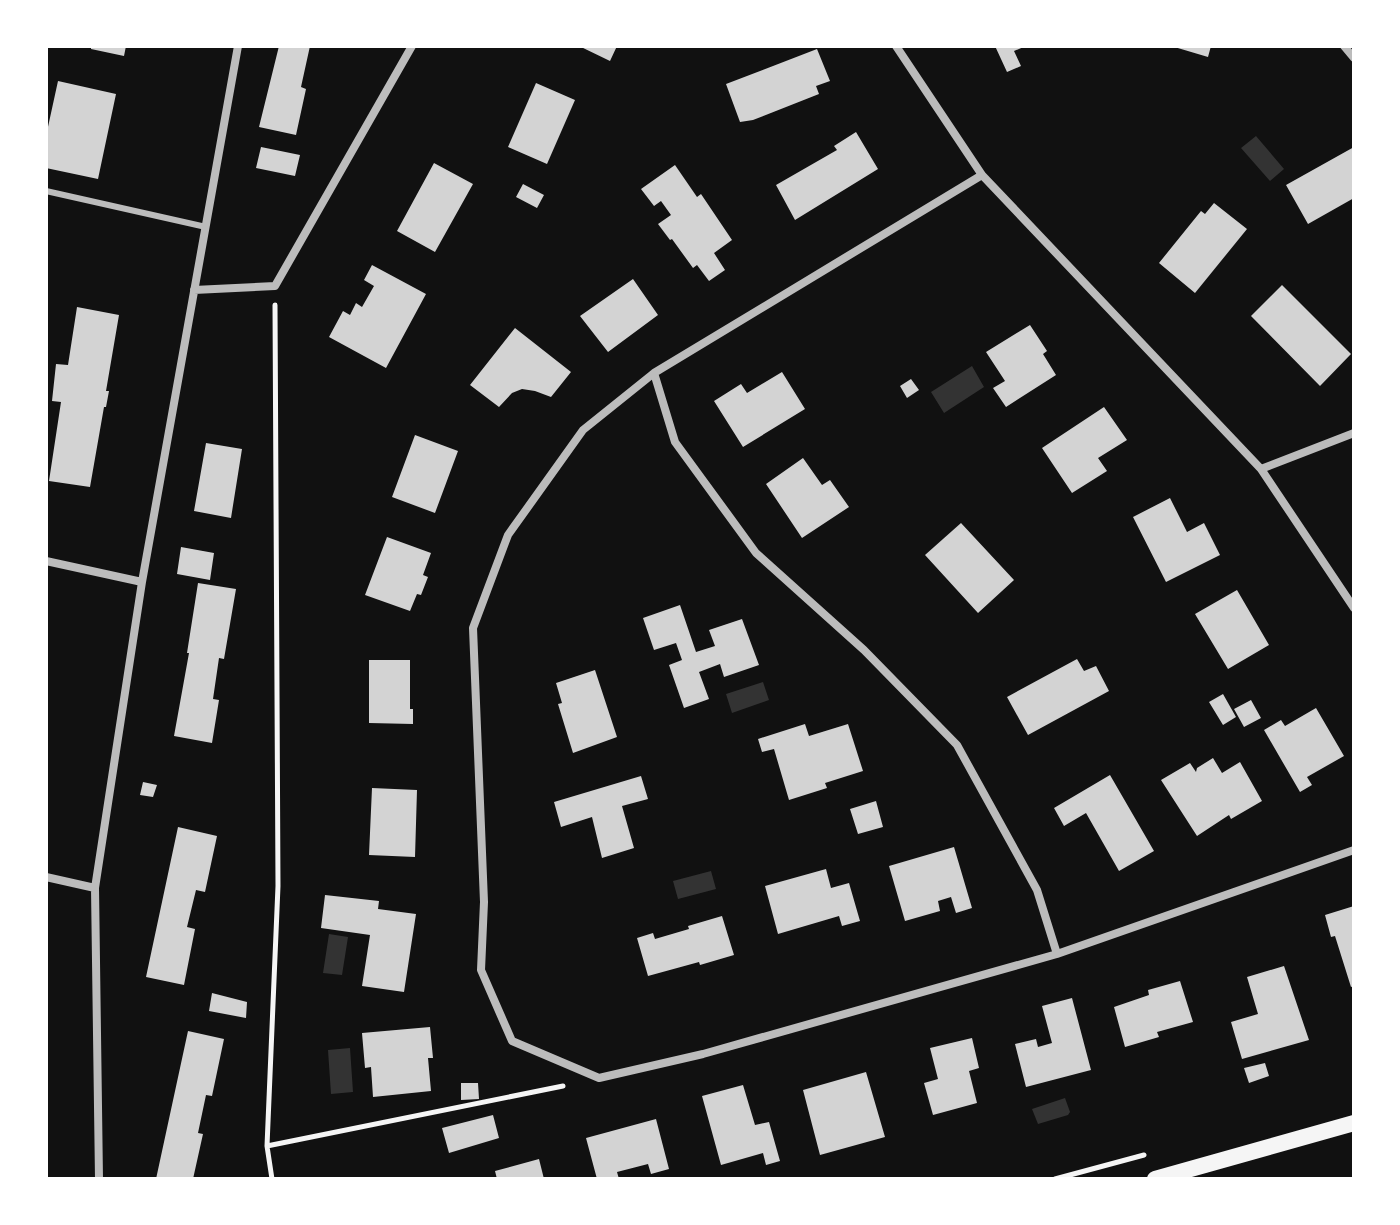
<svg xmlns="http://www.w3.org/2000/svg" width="1400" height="1225" font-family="'IBM Plex Sans',sans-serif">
<rect width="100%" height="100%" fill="#111"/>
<path fill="#333" d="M1256 136 1284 169 1270 181 1241 148Z
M972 366 984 387 944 413 931 392Z
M763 682 769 700 732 713 726 694Z
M711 871 716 889 678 899 673 881Z
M329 934 348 937 342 975 323 973Z
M350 1048 353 1092 331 1094 328 1050Z
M1065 1098 1070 1112 1068 1115 1038 1124 1032 1109Z"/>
<path fill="#d3d3d3" d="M91 46H126L124 56 91 49Z
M279 46H310L301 87 306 89 296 135 259 127Z
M579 46H617L610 61Z
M995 46H1026L1014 51 1021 66 1007 72Z
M1171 46H1211L1208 57Z
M817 49 830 81 816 86 819 94 753 120 740 122 726 84Z
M58 81 116 94 98 179 46 168V136Z
M536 83 575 100 547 164 508 147Z
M856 132 878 169 795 220 776 185 837 150 834 146Z
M261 147 300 155 295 176 256 168Z
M1354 147V198L1308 224 1286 185Z
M434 163 473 184 435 252 397 231Z
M675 165 697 197 701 194 732 240 714 253 725 270 709 281 697 265 693 268 672 239 670 240 658 224 671 215 661 201 654 206 641 189Z
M523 184 544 195 537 208 516 197Z
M1214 203 1247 229 1195 293 1159 263 1201 211 1205 214Z
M372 265 426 294 386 368 329 337 343 311 350 315 356 303 362 307 374 286 364 280Z
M633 279 658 315 608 352 580 316Z
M1282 285 1351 354 1320 386 1251 316Z
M77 307 119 315 106 391H109L106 407H104L90 487 49 481 61 402 52 401 56 364 68 365Z
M1030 325 1047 351 1043 354 1056 375 1006 407 993 388 1005 381 986 352Z
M515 328 571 372 551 397 535 391 522 389 512 393 499 407 470 385Z
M782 372 805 409 743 447 714 401 741 384 747 393Z
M911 379 919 390 907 398 900 386Z
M1104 407 1127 440 1098 458 1107 471 1072 493 1042 448Z
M415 435 458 451 435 513 392 497Z
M206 443 242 449 231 518 194 511Z
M803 458 822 485 830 480 849 507 802 538 766 484Z
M1170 498 1187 532 1204 523 1220 555 1166 582 1133 517Z
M961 523 1014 580 978 613 925 555Z
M387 537 431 553 423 575 428 577 421 595 417 594 410 611 365 595Z
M181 547 214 553 210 580 177 574Z
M198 583 236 589 224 659 219 658 213 699 219 700 212 743 174 736 189 653H187Z
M1237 590 1269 645 1228 669 1195 614Z
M680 605 696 652 715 646 709 630 742 619 759 665 724 677 720 664 699 672 709 699 684 708 669 665 682 660 676 643 654 650 643 618Z
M1077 659 1084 671 1096 666 1109 691 1028 735 1007 697Z
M369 660H410V709H413V724L369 723Z
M595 670 617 737 573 753 558 704 562 703 556 683Z
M1223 694 1236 717 1223 725 1209 702Z
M1251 700 1261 718 1244 727 1234 709Z
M1316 708 1344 756 1307 777 1312 785 1300 792 1264 730 1281 720 1285 726Z
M805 724 809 736 848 724 863 771 825 783 827 788 789 800 774 749 762 752 758 739Z
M1213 758 1222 773 1240 762 1262 801 1231 819 1229 815 1197 836 1161 780 1190 763 1196 772 1197 768Z
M1110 775 1154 851 1119 871 1086 813 1064 826 1054 808Z
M641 776 648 799 622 806 634 848 602 858 592 817 561 827 554 802Z
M143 782 157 785 153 797 140 795Z
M372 788 417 790 415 857 369 855Z
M876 801 883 827 858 834 850 809Z
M178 827 217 836 205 892 196 890 187 927 195 929 184 985 146 977Z
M954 847 972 908 956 913 951 897 938 901 940 911 905 921 889 866Z
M826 869 831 888 849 883 860 921 842 926 839 916 778 934 765 886Z
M325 895 379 901 378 909 416 914 404 992 362 986 370 935 321 928Z
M1354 906V986L1351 987 1335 936 1331 937 1325 915Z
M722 916 734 955 700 965 699 962 648 976 637 938 653 933 655 939 689 929 688 926Z
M1284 966 1309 1040 1242 1059 1231 1022 1258 1014 1247 977Z
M1180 981 1193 1022 1157 1032 1159 1037 1125 1047 1114 1007 1149 995 1148 990Z
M212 993 247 1002 246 1018 209 1011Z
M1072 998 1091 1070 1026 1087 1015 1044 1036 1039 1038 1047 1052 1043 1042 1006Z
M430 1027 433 1058H428L431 1091 373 1097 371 1067 365 1068 362 1033Z
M188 1031 224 1039 212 1096 206 1095 198 1133 203 1134 193 1179H156Z
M972 1038 979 1068 969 1071 977 1103 933 1115 924 1083 938 1079 930 1048Z
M1265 1063 1269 1076 1249 1083 1244 1068Z
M866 1072 885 1137 820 1155 803 1090Z
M461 1083H478L479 1099 461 1100Z
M743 1085 755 1125 769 1122 780 1161 766 1165 763 1153 721 1165 702 1096Z
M493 1115 499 1138 449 1153 442 1128Z
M656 1119 669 1169 651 1174 648 1164 617 1172 619 1179H597L586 1138Z
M539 1159 544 1179H497L495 1171Z"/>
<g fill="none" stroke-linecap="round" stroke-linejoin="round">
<path stroke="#f5f5f5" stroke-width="5" d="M267 1146 563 1086
M272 1179 267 1146 278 886 275 305
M1055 1179 1144 1155"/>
<path stroke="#bcbcbc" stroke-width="6" d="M46 191 206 227"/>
<path stroke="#bcbcbc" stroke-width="8" d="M896 46 982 175 1261 469 1354 608
M1344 46 1354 58
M982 175 654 373 583 430 508 535 473 628 484 902 481 970 512 1041 599 1078 703 1054 1057 954 1354 850
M194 290 275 286 412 46
M654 373 675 442 756 553 864 650 957 745 1037 890 1057 954
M1261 469 1354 433
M46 561 142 582
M46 877 95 888
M99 1179 95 888 142 582 238 46"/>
<path stroke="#f5f5f5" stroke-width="16" d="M1155 1179 1354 1123"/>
</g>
<rect width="1400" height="1225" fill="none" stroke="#ffffff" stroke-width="96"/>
</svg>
